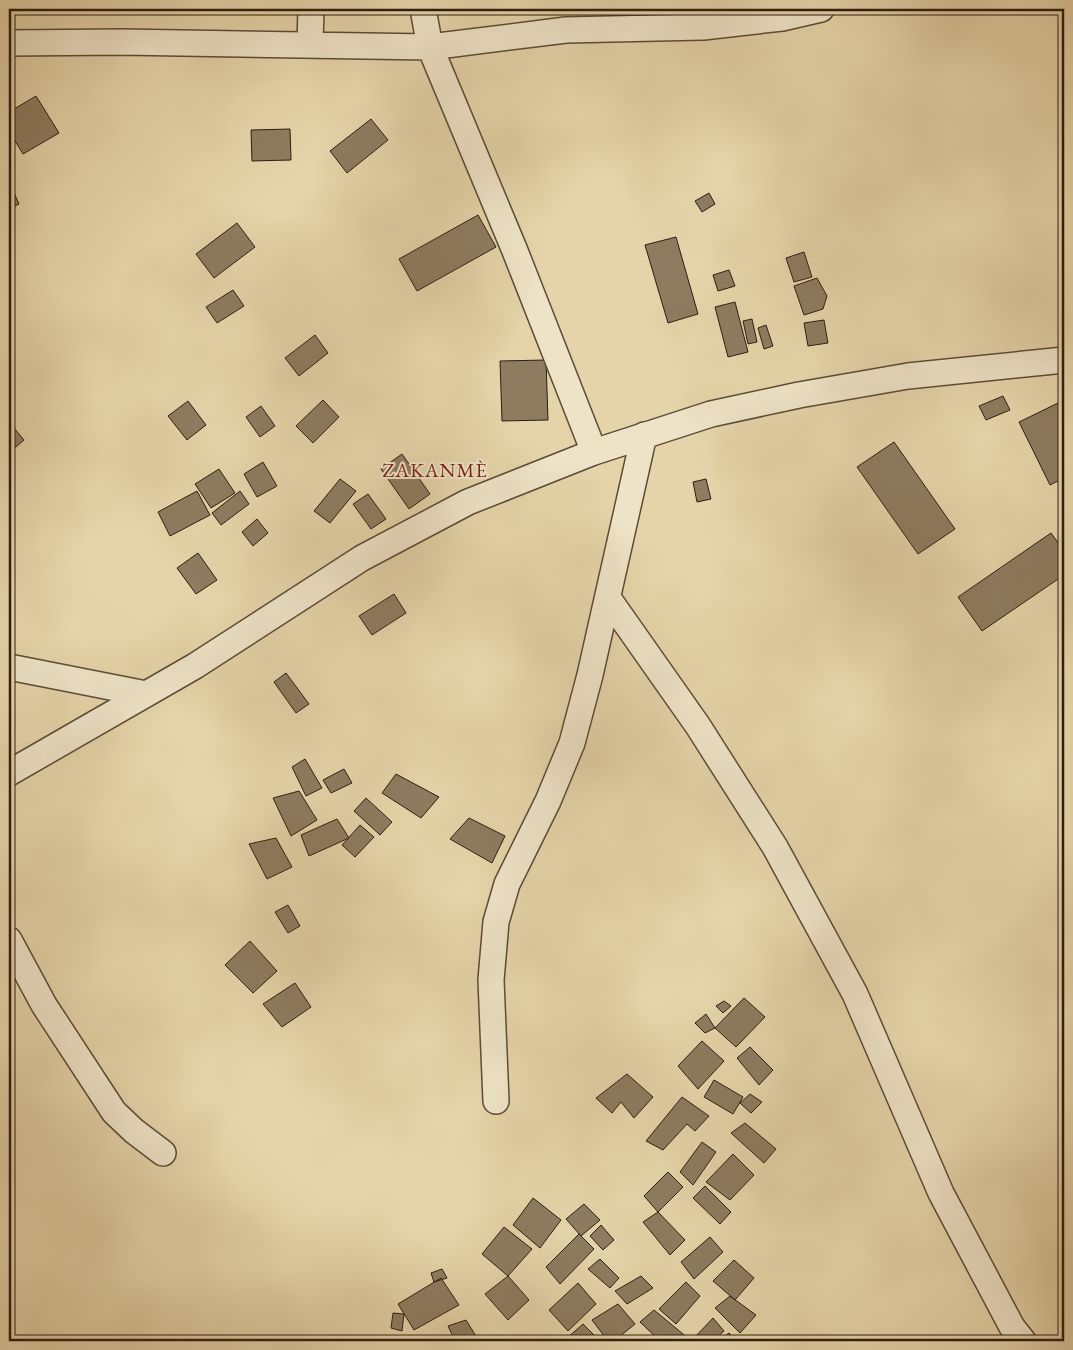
<svg xmlns="http://www.w3.org/2000/svg" width="1073" height="1350" font-family="'EB Garamond',serif">
<rect width="100%" height="100%" fill="#e5d4a9"/>
<filter id="stains"><feTurbulence type="fractalNoise" baseFrequency=".004" numOctaves="4"/><feColorMatrix values="0 0 0 0 .2 0 0 0 0 .09 0 0 0 0 .02 0 0 0 .5 -.17"/></filter>
<radialGradient id="worn" r=".72"><stop offset=".6" stop-color="#630" stop-opacity="0"/><stop offset="1" stop-color="#630" stop-opacity=".3"/></radialGradient>
<path fill="#8d7c60" stroke="#2e1d11" d="M36 96 59 133 23 154 9 131V112Z
M371 119 388 140 347 173 330 151Z
M290 129 291 160 252 161 251 130Z
M9 182 19 204 9 209Z
M709 193 715 204 702 212 695 201Z
M478 215 496 247 417 291 399 259Z
M237 223 255 247 214 278 196 254Z
M676 237 698 314 668 323 645 245Z
M804 252 812 277 794 282 786 258Z
M729 270 735 286 718 291 713 275Z
M817 278 827 296 823 309 804 315 794 286Z
M233 290 244 306 217 323 206 307Z
M735 302 748 352 728 357 715 307Z
M752 319 757 342 748 344 743 321Z
M824 320 828 343 808 346 804 323Z
M766 325 773 346 764 349 758 328Z
M315 335 328 353 299 376 285 358Z
M546 360 548 420 502 421 500 361Z
M1003 396 1010 410 986 420 979 406Z
M323 400 339 417 313 443 296 426Z
M188 401 206 425 187 440 168 416Z
M1058 403 1064 415V478L1050 485 1019 422Z
M261 406 275 426 260 437 246 417Z
M9 422 24 440 9 453Z
M894 442 955 529 918 554 857 467Z
M402 454 430 494 409 509 381 469Z
M263 462 277 486 257 497 244 474Z
M219 469 235 493 211 508 195 484Z
M340 479 356 491 330 523 314 511Z
M706 479 711 499 697 502 693 482Z
M197 491 210 515 170 536 158 512Z
M240 491 249 504 221 525 212 513Z
M368 494 386 519 371 529 353 504Z
M257 519 268 533 253 546 242 532Z
M1051 533 1064 551V575L982 631 958 597Z
M198 553 217 580 196 594 177 568Z
M394 594 406 613 372 635 359 616Z
M286 673 309 704 296 713 274 682Z
M305 759 322 788 306 796 292 767Z
M344 769 352 783 331 793 323 780Z
M396 774 439 797 421 818 382 793Z
M299 791 317 820 291 836 273 798Z
M366 798 392 822 380 835 354 811Z
M469 818 505 836 492 863 450 839Z
M337 819 349 838 309 856 301 835Z
M360 825 374 837 355 857 342 845Z
M276 838 292 867 267 879 249 844Z
M288 905 300 926 288 933 275 912Z
M250 941 277 971 253 993 225 965Z
M295 983 311 1007 282 1027 263 1004Z
M744 998 765 1017 736 1047 715 1028Z
M724 1001 731 1006 723 1013 716 1006Z
M706 1014 715 1028 705 1033 695 1023Z
M702 1041 724 1061 698 1089 678 1066Z
M750 1047 773 1070 759 1085 737 1058Z
M627 1074 653 1097 634 1118 621 1102 612 1113 596 1098Z
M714 1080 743 1097 733 1114 704 1097Z
M750 1094 762 1102 751 1113 740 1103Z
M682 1097 709 1116 695 1131 687 1124 663 1150 646 1141Z
M745 1123 776 1149 764 1163 731 1133Z
M702 1142 716 1152 693 1185 680 1172Z
M733 1154 754 1175 730 1200 706 1182Z
M668 1172 683 1187 658 1212 644 1196Z
M705 1186 731 1212 720 1224 693 1198Z
M533 1198 561 1220 540 1248 513 1225Z
M584 1204 600 1220 581 1236 566 1219Z
M658 1212 685 1240 670 1255 643 1222Z
M601 1225 614 1240 603 1250 590 1236Z
M504 1227 532 1249 508 1276 482 1254Z
M579 1234 594 1249 560 1284 546 1267Z
M710 1237 723 1252 694 1279 681 1262Z
M600 1259 619 1278 610 1288 588 1269Z
M734 1260 754 1278 735 1300 713 1281Z
M442 1269 447 1278 434 1282 431 1273Z
M508 1276 529 1300 508 1320 485 1294Z
M641 1276 653 1288 627 1304 615 1291Z
M441 1278 459 1305 414 1330 398 1304Z
M686 1282 700 1296 676 1324 659 1309Z
M578 1283 596 1304 568 1331 549 1310Z
M730 1296 756 1315 740 1333 715 1308Z
M618 1304 635 1324 614 1341H608L592 1320Z
M654 1310 689 1339 686 1341H660L640 1322Z
M393 1313 404 1314 402 1331 391 1328Z
M713 1318 724 1331 712 1341H701L696 1336Z
M466 1320 479 1341H455L448 1326Z
M583 1324 594 1335 586 1341H568L566 1339Z
M729 1333 736 1341H718Z"/>
<g fill="none" stroke-linecap="round" stroke-linejoin="round">
<defs>
<path id="street" d="M423 9 430 47 566 30 703 27 782 18 821 9
M9 43 122 42 430 47 515 251 594 452
M310 44 311 9
M608 598 698 726 775 847 855 994 941 1193 1012 1327 1023 1341
M9 667 146 694
M9 773 195 666 362 558 468 502 594 452 711 414 799 395 908 376 1064 360
M9 940 44 1005 114 1112 134 1131 163 1153
M496 1101 491 980 496 922 507 884 548 801 572 743 590 675 644 435"/>
</defs>
<use href="#street" stroke="#5c4b37" stroke-width="28"/>
<use href="#street" stroke="#eee3c7" stroke-width="25"/>
</g>
<g text-anchor="middle" dominant-baseline="central" stroke-width="4" stroke-linejoin="round" paint-order="stroke">
<g font-size="20" letter-spacing="1" fill="#7a1f14" stroke="#eee3c7">
<text x="435" y="470">ZAKANMÈ</text>
</g>
</g>
<rect width="1073" height="1350" fill="none" stroke="#e5d4a9" stroke-width="30"/>
<rect x="10" y="10" width="1053" height="1330" fill="none" stroke="#2e1d11" stroke-width="2.5"/>
<rect x="15" y="15" width="1043" height="1320" fill="none" stroke="#2e1d11"/>
<rect width="100%" height="100%" filter="url(#stains)"/>
<rect width="100%" height="100%" fill="url(#worn)"/>
</svg>
